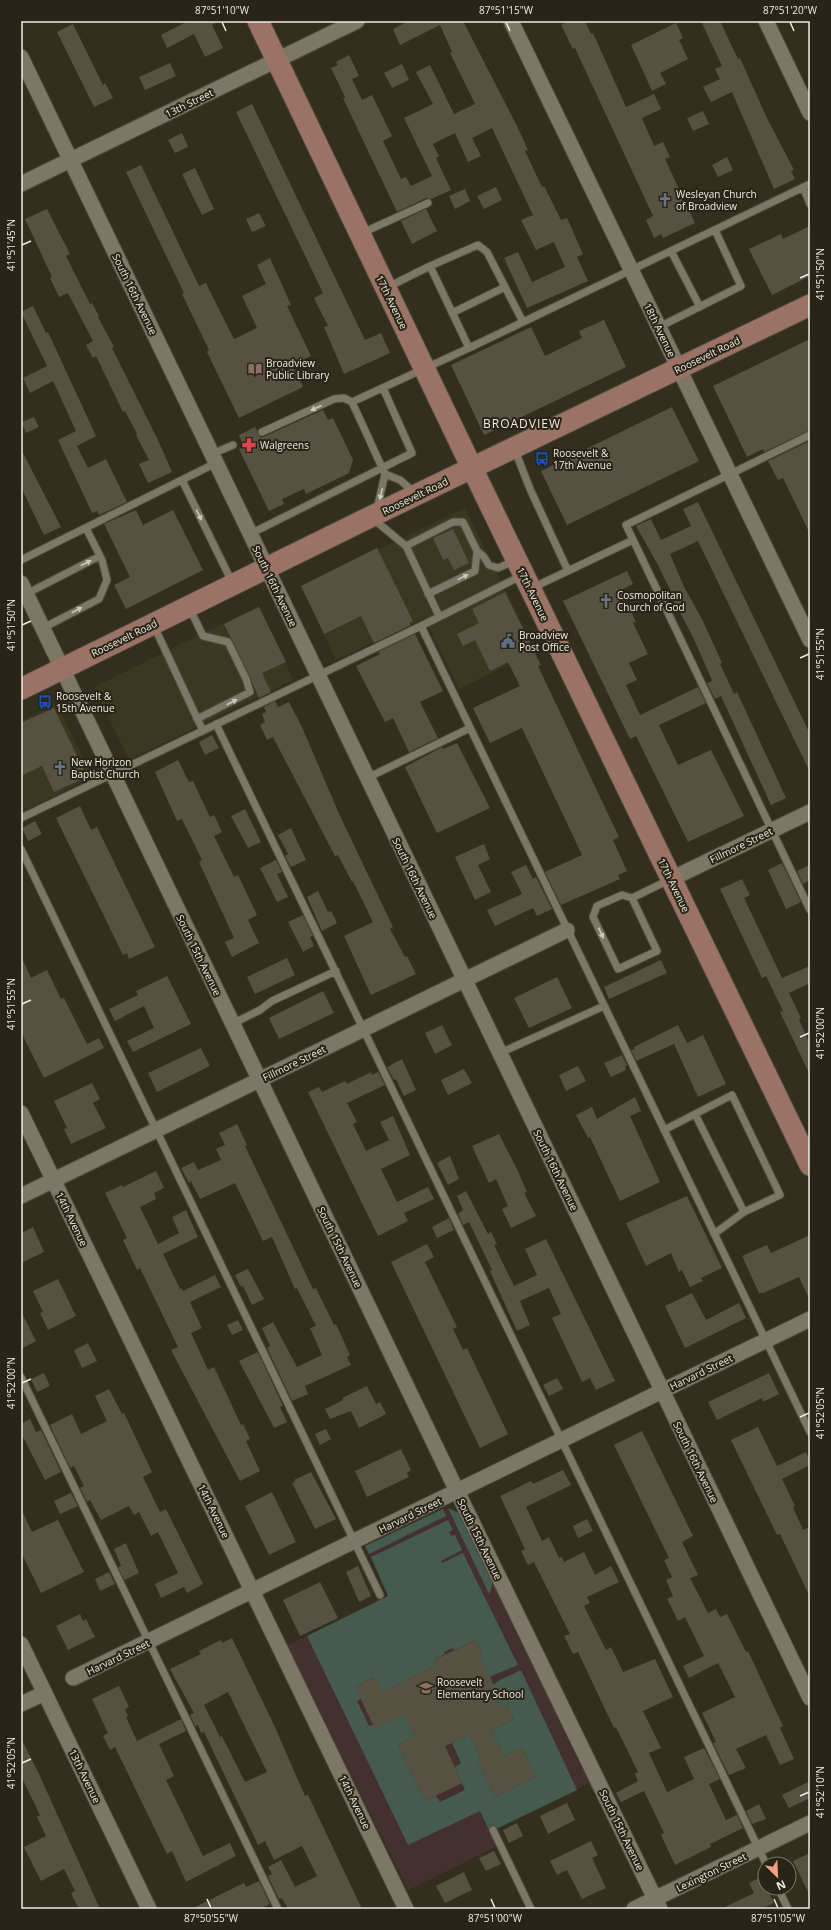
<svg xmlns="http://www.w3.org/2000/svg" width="831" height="1930" font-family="'Open Sans',sans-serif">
<rect width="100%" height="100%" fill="#332f1f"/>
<path fill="#3c3720" d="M465 508 535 651 459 689 424 618 336 660 302 586Z
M259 606 293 680 129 760 94 687Z
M57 704 92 777 21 813V721Z"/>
<path fill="#453031" d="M448 1508 459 1513 589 1783 493 1830 500 1845 408 1890 287 1646 388 1596 365 1546 443 1509Z"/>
<path fill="#455b4f" d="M448 1508 459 1513 493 1582 489 1594Z
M443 1509 446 1516 369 1554 365 1546Z
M448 1520 453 1530 449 1532 451 1536 455 1535 462 1550 441 1561 442 1563 463 1553 518 1665 489 1677 475 1657 482 1654 476 1640 454 1650 452 1648 444 1652 445 1654 434 1660 436 1665 382 1692 374 1677 355 1687 361 1699 357 1701 369 1726 405 1715 415 1737 398 1745 425 1801 436 1796 440 1802 465 1790 455 1767 461 1763 452 1743 470 1735 480 1756 477 1759 495 1797 536 1777 522 1748 504 1756 491 1730 514 1719 507 1705 500 1708 490 1687 500 1680 521 1670 577 1790 490 1832 480 1811 408 1845 307 1636 388 1596 371 1557Z"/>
<path fill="#565241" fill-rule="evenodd" d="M188 21H219L212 25 223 48 205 57 194 34 167 48 161 35Z
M409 21H463L517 126 528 150 525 151 542 187 544 186 561 220 567 218 583 254 577 257 588 281 527 308 504 258 518 252 532 282 565 267 554 242 536 250 521 220 533 215 492 128 472 138 481 156 468 162 455 133 433 144 439 156 436 158 451 190 431 199 426 198 397 212 343 98 345 97 331 68 338 65 336 62 349 55 359 76 352 79 362 100 372 95 392 136 383 141 401 179 406 177 411 186 432 176 404 118 433 104 416 72 430 65 454 114 475 104 450 53 452 52 440 25 400 45 393 29Z
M569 21H585L591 34 593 33 626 107 654 94 661 109 642 118 654 146 663 142 670 157 665 159 695 223 663 238 661 234 654 238 646 220 653 216 575 48 573 49 561 25Z
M701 21H720L738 59 740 58 766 116 794 170 791 171 795 179 774 189 732 92 711 102 703 87 720 79 715 69 722 66Z
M676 23 683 38 679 40 688 59 660 73 666 84 652 91 631 45Z
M73 24 103 85 105 83 113 98 94 107 57 32Z
M170 63 176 76 145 90 139 77Z
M402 64 409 80 392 88 384 73Z
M252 104 365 340 381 333 390 353 344 374 324 327 328 326 314 298 323 293 236 112Z
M703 111 709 124 693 131 687 118Z
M182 133 188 147 175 153 168 140Z
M727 157 733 170 718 177 712 165Z
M141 165 199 286 206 283 234 339 257 328 242 296 266 284 257 265 270 258 291 305 287 306 311 356 292 365 303 387 239 418 207 352 209 350 182 294 184 293 126 172Z
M195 168 214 209 202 215 182 174Z
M496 187 502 200 484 209 477 196Z
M465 189 470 201 455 209 449 196Z
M47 209 70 254 66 256 90 304 92 303 99 316 98 317 114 347 112 348 158 440 172 472 148 483 139 464 149 460 136 435 137 434 125 411 123 412 96 356 93 358 86 345 93 341 68 293 59 297 50 278 52 277 25 219Z
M426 209 437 231 412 244 401 221Z
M259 213 266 226 252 232 246 219Z
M810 226V276L772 295 749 249 781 234 783 239Z
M33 306 46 333 48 332 96 436 77 446 88 468 106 459 127 502 99 515 97 511 92 513 58 440 76 431 53 381 30 393 23 378 47 366 21 312Z
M604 320 626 367 484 435 451 365 531 327 545 356 582 338 579 331Z
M810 339V430L764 452 763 449 747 457 713 386Z
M672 407 699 461 567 525 541 471Z
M323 410 328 420 333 418 353 460 349 473 306 494 304 489 282 499 284 504 269 511 239 449 244 447 239 435 255 427 261 438Z
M34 417 39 427 26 433 21 422Z
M810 441V534L783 478 778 480 768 461Z
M21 449 61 527 44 535 21 487Z
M698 502 810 734V772L698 541 670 554 684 587 703 621 722 663 720 664 734 694 737 692 786 798 771 805 721 696 715 699 707 683 712 681 711 678 693 637 671 596H673L658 565 636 526 651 519 661 540 691 526 683 509Z
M136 510 143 525 173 510 203 570 126 609 114 585 130 577 104 524Z
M453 529 469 563 454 570 448 558 443 560 433 538Z
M377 548 413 621 409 623 411 625 374 643 361 616 324 634 301 586Z
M627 571 633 584 621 590 636 622 633 623 648 654 629 663 637 680 626 685 640 715 698 687 706 703 659 725 678 765 711 750 744 816 688 842 636 736 630 739 563 601Z
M505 592 541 665 538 666 619 837 613 840 627 871 618 875 620 879 561 905 545 872 582 855 522 728 490 743 473 708 520 686 508 662 490 671 475 640 463 646 457 634 479 623 472 609Z
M259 607 286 662 262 673 271 692 259 698 250 677 224 624Z
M415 634 443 691 420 702 438 738 409 752 393 718 385 722 356 666 380 654 378 652Z
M275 701 278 707 289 702 302 727 340 816 393 927 390 929 405 957 407 956 416 974 371 995 344 936 373 922 353 881 352 882 338 855 335 856 273 737 267 740 260 725 265 722 262 714 266 712 264 707Z
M54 708 87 777 54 792 42 766 21 776V723Z
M212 735 219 748 205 755 199 742Z
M457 743 490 808 437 833 405 767 442 747 443 749Z
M178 760 189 782 193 781 210 817 214 815 222 832 214 836 234 877 238 875 257 915 248 920 259 943 232 957 225 942 234 938 199 862 202 860 182 819 177 821 155 772Z
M80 806 91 830 97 827 155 947 129 959 127 953 123 955 56 818Z
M245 809 261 842 248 848 231 816Z
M35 821 42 834 28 841 22 828Z
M291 828 306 860 291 867 285 856 288 854 278 835Z
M484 844 490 859 478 865 491 892 475 900 455 857Z
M276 860 282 872 277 874 288 897 277 902 260 868Z
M782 863 801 902 786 909 768 870Z
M526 865 533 879 536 877 552 909 537 916 533 908 495 926 487 910 522 894 511 872Z
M810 865V880L803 884 797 871Z
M742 879 750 895 744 898 782 978 810 966V983L789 993 801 1018 799 1020 810 1044V1075L780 1012 783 1011 766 976 762 978 720 889Z
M318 891 328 912 331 911 337 923 322 931 307 897Z
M303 915 313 936 310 937 314 946 303 952 288 922Z
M21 956 31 978 47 970 61 999 64 998 87 1044 99 1038 104 1048 44 1078 21 1032Z
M287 958 295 975 255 994 247 977Z
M661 960 667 973 609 999 604 987Z
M167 976 191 1024 133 1052 127 1041 154 1028 144 1006 115 1021 109 1009 138 995 136 991Z
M557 977 572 1008 529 1028 514 998Z
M323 991 334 1013 279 1039 269 1018Z
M442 1025 452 1045 435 1054 425 1033Z
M678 1025 687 1043 703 1035 726 1084 698 1097 674 1044 636 1061 631 1050 635 1049 634 1047Z
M201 1048 210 1066 157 1092 148 1073Z
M622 1055 627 1065 625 1067 626 1070 611 1077 604 1063Z
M402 1059 416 1090 404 1096 396 1079 394 1080 387 1067Z
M578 1066 586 1081 566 1091 559 1075Z
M464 1069 472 1083 448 1095 441 1080Z
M371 1072 372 1075 378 1072 385 1085 347 1103 357 1122 353 1124 366 1151 389 1140 380 1122 393 1116 410 1155 381 1169 397 1202 428 1187 434 1199 404 1213 408 1221 378 1236 308 1092 319 1087 322 1092 345 1081 347 1084Z
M92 1083 100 1099 93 1103 106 1128 71 1144 64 1129 67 1128 54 1101Z
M635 1097 641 1111 630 1116 660 1182 620 1201 590 1137 588 1138 576 1115 592 1107 597 1119Z
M237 1124 247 1145 245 1146 313 1289 316 1288 334 1325 336 1324 350 1355 347 1357 351 1365 305 1386 308 1394 292 1401 267 1348 270 1346 262 1328 273 1322 297 1367 322 1355 310 1328 316 1326 297 1288 295 1289 272 1237 263 1241 235 1183 200 1199 191 1181 189 1183 181 1168 194 1162 198 1170 221 1160 216 1149 225 1145 219 1133Z
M499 1134 517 1169 527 1192 524 1193 536 1216 511 1228 502 1209 508 1206 496 1179 489 1183 472 1146Z
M450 1156 459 1179 448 1185 437 1163Z
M156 1171 164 1188 154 1193 156 1199 140 1207 158 1244 179 1233 172 1217 186 1210 198 1237 163 1254 180 1289 182 1288 183 1291 215 1275 221 1287 190 1302 202 1328 191 1333 208 1370 214 1367 241 1425 243 1424 250 1439 246 1441 260 1471 240 1481 171 1350 178 1347 140 1268 137 1270 123 1240 127 1238 105 1193 122 1185 123 1187Z
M466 1191 488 1234 491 1232 497 1244 494 1245 514 1286 537 1275 525 1249 546 1239 615 1381 596 1390 590 1378 582 1382 552 1318 561 1314 549 1288 520 1301 530 1325 517 1331 490 1271 492 1270 469 1222 463 1225 458 1214 463 1210 457 1196Z
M687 1196 722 1268 701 1278 703 1281 690 1287 682 1270 679 1272 671 1253 646 1266 626 1223Z
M449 1218 454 1230 437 1238 432 1227Z
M33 1227 44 1252 21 1263V1233Z
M810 1235V1301L799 1277 763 1293H759L742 1256 767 1245 771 1253Z
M427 1244 434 1257 425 1262 457 1327 453 1329 463 1350 467 1348 508 1434 480 1448 391 1262Z
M248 1269 264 1299 252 1305 243 1286 241 1287 235 1275Z
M58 1279 76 1316 48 1330 40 1313 43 1312 33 1291Z
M692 1293 706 1320 739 1303 746 1318 685 1348 665 1306Z
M21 1311 36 1341 21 1349Z
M238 1320 243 1330 232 1335 227 1325Z
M88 1343 97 1361 82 1368 74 1350Z
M258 1352 283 1406 280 1407 287 1422 274 1428 239 1361Z
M44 1373 50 1386 37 1392 31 1379Z
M769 1373 779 1394 763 1402 762 1398 717 1420 708 1402Z
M557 1378 563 1389 549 1396 543 1385Z
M367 1386 376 1404 380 1402 386 1414 359 1428 351 1411 330 1419 325 1409 343 1400 342 1398Z
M109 1389 122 1414 124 1413 152 1472 143 1477 160 1512 166 1509 203 1584 187 1593 184 1587 161 1598 155 1584 178 1573 158 1532 151 1536 139 1512 134 1515 129 1506 101 1520 90 1500 87 1502 80 1488 84 1486 74 1466 70 1468 50 1425 72 1414 81 1434 107 1421 95 1396Z
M30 1419 36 1432 41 1430 61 1472 45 1480 21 1433V1424Z
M758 1427 777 1466 806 1452 810 1461V1465L782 1479 795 1506 793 1507 803 1530 810 1527V1597L780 1534 777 1535 731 1440Z
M326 1429 331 1439 320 1445 315 1434Z
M642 1431 693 1536 682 1542 698 1575 690 1578 708 1613 716 1609 720 1617 727 1614 746 1652 748 1651 783 1726 780 1728 794 1759 780 1765 766 1735 736 1749 746 1768 729 1775 713 1743 716 1742 702 1713 735 1697 718 1663 689 1678 683 1666 704 1656 685 1617 678 1621 667 1599 673 1596 666 1580 672 1577 664 1560 669 1558 614 1445Z
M401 1449 411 1470 407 1473 409 1477 367 1497 355 1471Z
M563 1470 571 1485 526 1507 542 1541 549 1537 559 1558 562 1557 564 1562 584 1552 595 1575 611 1566 619 1582 587 1597 590 1603 584 1606 606 1650 611 1647 623 1672 655 1659 673 1697 643 1711 661 1748 649 1753 667 1792 694 1779 684 1757 704 1748 720 1779 709 1784 726 1820 737 1815 743 1828 710 1844 711 1847 675 1865 661 1835 664 1833 644 1791 621 1802 616 1793 638 1781 635 1774 638 1772 616 1727 614 1728 578 1652 573 1654 564 1636 570 1634 534 1562 528 1565 521 1551 525 1549 500 1496 531 1481 533 1484Z
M311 1472 336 1519 315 1529 292 1483 295 1482 294 1480Z
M272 1492 296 1542 269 1555 245 1506Z
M71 1493 78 1506 60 1514 54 1501Z
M21 1509 32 1532 58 1520 84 1572 41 1593 21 1552Z
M587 1519 593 1531 578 1538 573 1526Z
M126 1543 139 1573 124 1580 118 1567 121 1566 114 1549Z
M358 1566 371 1596 359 1602 346 1572Z
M109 1572 115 1584 100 1591 95 1579Z
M320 1582 338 1618 300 1636 283 1600Z
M80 1614 83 1621 86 1619 95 1637 68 1650 56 1626Z
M232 1638 274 1725 305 1796 308 1795 362 1909H288L282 1898 279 1899 268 1876 272 1874 268 1867 281 1860 295 1887 317 1876 302 1846 274 1860 265 1841 258 1845 204 1732 201 1733 198 1725 195 1726 190 1715 194 1713 170 1669 201 1654 199 1651 221 1640 222 1643ZM228 1692 267 1772 245 1782 222 1736 220 1737 204 1705Z
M476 1640 482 1654 480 1655 494 1686 490 1687 500 1708 507 1705 514 1719 491 1730 504 1756 522 1748 536 1777 495 1797 477 1759 480 1756 470 1735 445 1746 462 1783 425 1801 398 1745 415 1737 405 1715 375 1729 355 1687 375 1677 382 1692 436 1665 434 1660Z
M119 1686 129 1707 125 1709 128 1716 126 1717 137 1741 181 1719 186 1731 159 1744 174 1776 166 1780 203 1856 230 1843 236 1856 186 1882 172 1851 167 1854 115 1747 110 1750 103 1736 108 1733 92 1699Z
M21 1738 39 1774 100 1909H79L71 1893 75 1891 64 1869 41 1881 24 1847 46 1836 37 1817 40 1815 21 1776Z
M810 1781V1798L789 1808 782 1795Z
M567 1803 575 1820 548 1834 540 1816Z
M759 1804 766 1819 752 1824 746 1811Z
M517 1823 523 1836 509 1843 503 1830Z
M591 1841 598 1855 592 1858 606 1888 582 1899 567 1870 557 1875 550 1861Z
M494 1851 501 1864 486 1871 479 1858Z
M810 1853V1896L793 1861Z
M464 1872 472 1890 445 1903 436 1886Z
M761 1877 774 1903 761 1909H721L754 1893 749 1883Z
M259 1881 270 1904 259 1909H191L244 1883 246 1887Z"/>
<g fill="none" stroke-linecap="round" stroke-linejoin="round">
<defs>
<path id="lane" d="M803 187 810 204
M362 233 428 203
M671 251 700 307
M430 266 478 245 487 252 523 322
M388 287 430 266 469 348
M452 313 505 287
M659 327 741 286 715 230
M262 432 334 399 344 398 352 402
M810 435 626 525 810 910
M514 448 530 489 568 571
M212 454 233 445
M182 480 232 582
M415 493 400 480 385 474 352 402 469 348 810 184
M377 509 385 474
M372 518 406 546 439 616
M250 534 412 453 383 388
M406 546 453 522H463L477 551 475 571 428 594
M477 551 484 557 489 565 498 568 514 561
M21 560 216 463
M532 588 633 540
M26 594 100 556
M189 607 203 636 228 642 246 679 250 692 197 719
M154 626 203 731
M421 626 810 1432
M43 628 99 599 107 580 102 560 86 528
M216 724 766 1864
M367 778 470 728
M21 818 421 626 523 575
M21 849 380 1595
M632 898 657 951 618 969 593 917 597 906 622 895 632 898 669 880
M232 1024 260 1010 272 1001 336 971
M500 1053 604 1006
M695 1114 744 1212
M664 1130 732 1095 780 1195 744 1212 714 1234
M21 1377 278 1909
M493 1830 531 1909
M778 1888 788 1909"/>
<path id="street" d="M511 21 810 640
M766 21 810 113
M21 57 810 1698
M21 184 357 21
M21 583 457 1491 660 1909
M671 879 810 812
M21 1113 406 1909
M21 1196 567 930
M21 1644 149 1909
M73 1678 810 1319
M21 1704 45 1693
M634 1909 810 1823"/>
<path id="secondary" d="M258 21 472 468 810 1165
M21 689 366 519 810 305"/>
</defs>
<use href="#lane" stroke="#4e4a3c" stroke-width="9"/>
<use href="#street" stroke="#4e4a3c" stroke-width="17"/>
<use href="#secondary" stroke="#4e4a3c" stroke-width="23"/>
<use href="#lane" stroke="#7c7865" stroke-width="7"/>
<use href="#street" stroke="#7c7865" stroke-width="15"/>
<use href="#secondary" stroke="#9b7366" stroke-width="21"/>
</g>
<defs><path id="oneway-solid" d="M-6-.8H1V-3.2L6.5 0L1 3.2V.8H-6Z"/></defs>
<g fill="#ccc9bc">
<use href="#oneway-solid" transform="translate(316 408) rotate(156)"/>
<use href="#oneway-solid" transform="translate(381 494) rotate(103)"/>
<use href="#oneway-solid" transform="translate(199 515) rotate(64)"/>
<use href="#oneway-solid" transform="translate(86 563) rotate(-27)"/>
<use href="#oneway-solid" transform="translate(463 577) rotate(-26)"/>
<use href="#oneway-solid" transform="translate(77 610) rotate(-28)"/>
<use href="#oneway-solid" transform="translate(232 702) rotate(-27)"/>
<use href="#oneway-solid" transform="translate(601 933) rotate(65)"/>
</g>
<path fill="none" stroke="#efece2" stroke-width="1.5" d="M222 22 226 31M506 22 510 31M790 22 794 31M22 245 31 241M800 278 809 274M22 625 31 621M800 658 809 654M22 1004 31 1000M800 1037 809 1033M22 1383 31 1379M800 1417 809 1413M22 1763 31 1759M800 1796 809 1792M207 1899 211 1908M491 1899 495 1908M774 1899 778 1908"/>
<defs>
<symbol id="church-bare" viewBox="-9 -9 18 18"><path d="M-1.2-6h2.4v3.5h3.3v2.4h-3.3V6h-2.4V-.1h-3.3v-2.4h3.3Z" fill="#6b7280" stroke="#292516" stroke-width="2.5" paint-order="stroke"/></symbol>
<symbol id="library-bare" viewBox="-9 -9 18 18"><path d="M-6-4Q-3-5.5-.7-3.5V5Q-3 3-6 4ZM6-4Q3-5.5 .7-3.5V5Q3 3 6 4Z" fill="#8d6e63" stroke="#292516" stroke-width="2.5" paint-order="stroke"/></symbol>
<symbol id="pharmacy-bare" viewBox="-9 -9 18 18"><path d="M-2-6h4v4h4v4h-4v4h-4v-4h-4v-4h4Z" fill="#e0444e" stroke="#292516" stroke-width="2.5" paint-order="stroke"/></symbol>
<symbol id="bus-bare" viewBox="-9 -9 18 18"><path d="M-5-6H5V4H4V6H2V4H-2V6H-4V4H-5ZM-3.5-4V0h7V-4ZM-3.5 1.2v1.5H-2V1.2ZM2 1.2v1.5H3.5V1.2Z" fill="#1a4fb4" stroke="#292516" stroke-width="2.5" paint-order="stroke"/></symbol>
<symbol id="civic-bare" viewBox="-9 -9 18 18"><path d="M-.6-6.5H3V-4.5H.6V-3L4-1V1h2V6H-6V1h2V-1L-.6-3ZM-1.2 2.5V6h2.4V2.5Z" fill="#5c6f8a" stroke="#292516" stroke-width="2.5" paint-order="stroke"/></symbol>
<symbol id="school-bare" viewBox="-9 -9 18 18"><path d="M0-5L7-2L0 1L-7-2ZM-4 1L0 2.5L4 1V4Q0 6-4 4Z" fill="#8d6e63" stroke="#292516" stroke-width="2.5" paint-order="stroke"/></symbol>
</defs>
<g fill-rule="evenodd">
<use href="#church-bare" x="655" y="190" width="20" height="20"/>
<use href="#library-bare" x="245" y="359" width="20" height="20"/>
<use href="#pharmacy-bare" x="239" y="435" width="20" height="20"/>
<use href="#bus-bare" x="532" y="449" width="20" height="20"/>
<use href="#church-bare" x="596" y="591" width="20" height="20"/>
<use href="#civic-bare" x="498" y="631" width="20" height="20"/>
<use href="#bus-bare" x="35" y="692" width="20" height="20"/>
<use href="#church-bare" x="50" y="758" width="20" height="20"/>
<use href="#school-bare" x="416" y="1678" width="20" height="20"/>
</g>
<g text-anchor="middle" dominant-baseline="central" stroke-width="4" stroke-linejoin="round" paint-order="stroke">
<g font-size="10" fill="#efece2" stroke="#292516">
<text transform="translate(189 103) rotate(-26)">13th Street</text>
<text transform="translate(135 294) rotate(64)">South 16th Avenue</text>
<text transform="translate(392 302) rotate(64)">17th Avenue</text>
<text transform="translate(660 330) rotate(64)">18th Avenue</text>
<text transform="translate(707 355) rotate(-26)">Roosevelt Road</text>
<text transform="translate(415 496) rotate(-26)">Roosevelt Road</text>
<text transform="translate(275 586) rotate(64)">South 16th Avenue</text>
<text transform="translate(533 594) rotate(64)">17th Avenue</text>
<text transform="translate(124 638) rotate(-26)">Roosevelt Road</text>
<text transform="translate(741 845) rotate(-26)">Fillmore Street</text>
<text transform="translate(415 878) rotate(64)">South 16th Avenue</text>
<text transform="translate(674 885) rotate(64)">17th Avenue</text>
<text transform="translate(199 955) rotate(64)">South 15th Avenue</text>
<text transform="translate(294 1063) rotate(-26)">Fillmore Street</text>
<text transform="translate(556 1170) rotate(64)">South 16th Avenue</text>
<text transform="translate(72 1219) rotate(64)">14th Avenue</text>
<text transform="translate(340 1247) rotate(64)">South 15th Avenue</text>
<text transform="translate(701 1372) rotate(-26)">Harvard Street</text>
<text transform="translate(696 1462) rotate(64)">South 16th Avenue</text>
<text transform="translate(214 1511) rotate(64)">14th Avenue</text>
<text transform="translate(410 1515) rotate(-26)">Harvard Street</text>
<text transform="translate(480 1539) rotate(64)">South 15th Avenue</text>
<text transform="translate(118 1657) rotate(-26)">Harvard Street</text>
<text transform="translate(85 1776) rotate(64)">13th Avenue</text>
<text transform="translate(355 1802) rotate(64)">14th Avenue</text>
<text transform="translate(622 1830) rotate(64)">South 15th Avenue</text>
<text transform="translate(711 1872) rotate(-26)">Lexington Street</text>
</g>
<g font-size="10" fill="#efece2" stroke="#292516" text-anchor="start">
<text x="676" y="194">Wesleyan Church<tspan x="676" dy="12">of Broadview</tspan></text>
<text x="266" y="363">Broadview<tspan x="266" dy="12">Public Library</tspan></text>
<text x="260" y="445">Walgreens</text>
<text x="553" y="453">Roosevelt &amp;<tspan x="553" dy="12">17th Avenue</tspan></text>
<text x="617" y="595">Cosmopolitan<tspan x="617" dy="12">Church of God</tspan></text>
<text x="519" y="635">Broadview<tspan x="519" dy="12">Post Office</tspan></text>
<text x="56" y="696">Roosevelt &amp;<tspan x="56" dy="12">15th Avenue</tspan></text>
<text x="71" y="762">New Horizon<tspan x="71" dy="12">Baptist Church</tspan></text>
<text x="437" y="1682">Roosevelt<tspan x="437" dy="12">Elementary School</tspan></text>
</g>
<g font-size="12" letter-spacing="1" fill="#efece2" stroke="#292516">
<text x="522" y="423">BROADVIEW</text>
</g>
</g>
<rect width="831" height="1930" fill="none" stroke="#292516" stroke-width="44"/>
<g transform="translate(777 1876) rotate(156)"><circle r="19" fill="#292516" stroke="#787568"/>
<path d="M0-3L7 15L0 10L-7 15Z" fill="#f49e87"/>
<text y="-6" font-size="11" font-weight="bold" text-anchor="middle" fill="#efece2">N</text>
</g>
<rect x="22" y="22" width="787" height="1886" fill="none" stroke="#efece2" stroke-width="1.5"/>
<g font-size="10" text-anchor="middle" fill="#efece2">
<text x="222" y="14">87°51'10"W</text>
<text x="506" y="14">87°51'15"W</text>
<text x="790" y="14">87°51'20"W</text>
<text transform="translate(11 245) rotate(-90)" y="4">41°51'45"N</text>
<text transform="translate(820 274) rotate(-90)" y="4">41°51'50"N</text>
<text transform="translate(11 625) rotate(-90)" y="4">41°51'50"N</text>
<text transform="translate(820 654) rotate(-90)" y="4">41°51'55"N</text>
<text transform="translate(11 1004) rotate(-90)" y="4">41°51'55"N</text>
<text transform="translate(820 1033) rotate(-90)" y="4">41°52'00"N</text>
<text transform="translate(11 1383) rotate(-90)" y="4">41°52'00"N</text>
<text transform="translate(820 1413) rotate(-90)" y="4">41°52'05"N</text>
<text transform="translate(11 1763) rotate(-90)" y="4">41°52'05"N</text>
<text transform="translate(820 1792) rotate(-90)" y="4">41°52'10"N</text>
<text x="211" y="1922">87°50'55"W</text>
<text x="495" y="1922">87°51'00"W</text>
<text x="778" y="1922">87°51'05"W</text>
</g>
</svg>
